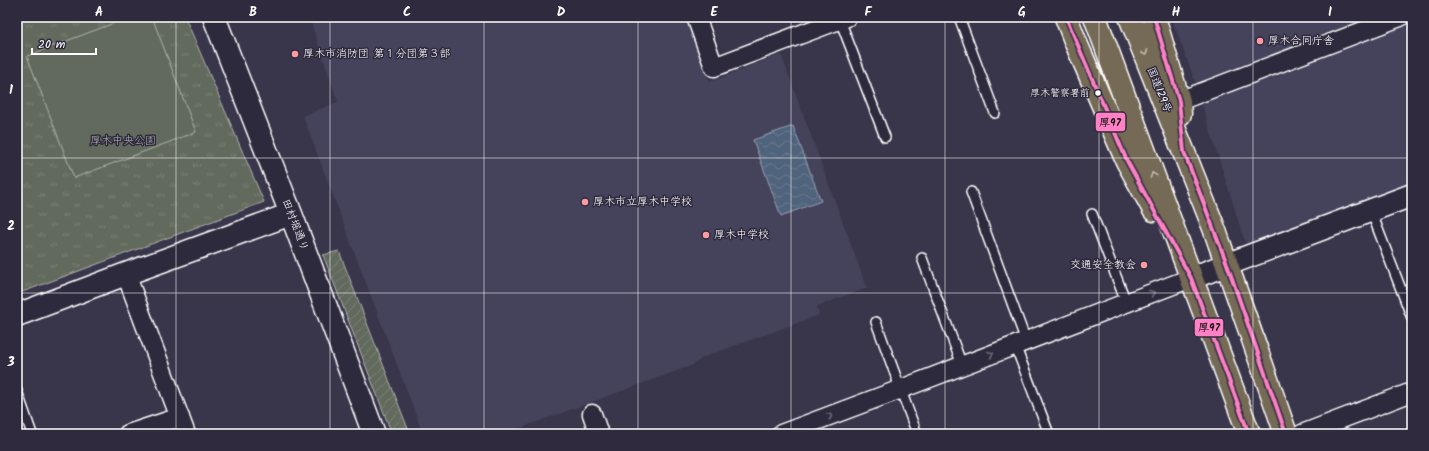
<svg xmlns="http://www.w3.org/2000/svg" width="1429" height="451" font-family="Kalam,'Klee One',sans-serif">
<defs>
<pattern id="park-tufts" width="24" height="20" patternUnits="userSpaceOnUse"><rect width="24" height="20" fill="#626a5d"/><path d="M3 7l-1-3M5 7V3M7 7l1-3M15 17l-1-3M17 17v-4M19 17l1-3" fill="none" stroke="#7a8075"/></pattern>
<pattern id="garden-furrows" width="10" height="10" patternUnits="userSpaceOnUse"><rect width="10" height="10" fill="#626a5d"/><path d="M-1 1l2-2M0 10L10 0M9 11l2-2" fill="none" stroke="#7a8075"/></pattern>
<pattern id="water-waves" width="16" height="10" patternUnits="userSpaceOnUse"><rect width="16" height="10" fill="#50637b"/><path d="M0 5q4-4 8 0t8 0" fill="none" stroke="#6a7a8f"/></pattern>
</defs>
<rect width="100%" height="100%" fill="#39354b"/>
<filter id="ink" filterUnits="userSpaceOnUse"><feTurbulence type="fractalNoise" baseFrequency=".025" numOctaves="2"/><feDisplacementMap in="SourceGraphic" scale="8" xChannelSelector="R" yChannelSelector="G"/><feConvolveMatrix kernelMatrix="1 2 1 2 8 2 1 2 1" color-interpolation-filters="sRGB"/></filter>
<g filter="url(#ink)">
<path fill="#45435b" d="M309 17H686L710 82 781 54 867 288 817 306 819 315 704 357 693 365 504 434H423L303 116 338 102Z
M1171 17H1377L1197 86Z
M1412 23V183L1248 244 1245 242 1201 101Z"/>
<path fill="url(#park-tufts)" stroke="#b0b4ae" d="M17 17H185L264 202 17 294Z"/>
<path fill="url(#garden-furrows)" stroke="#b0b4ae" d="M339 251 410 434H392L323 255Z"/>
<path fill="#626a5d" stroke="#b0b4ae" d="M130 17H152L196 132 74 178 27 56Z"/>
<path fill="url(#water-waves)" stroke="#96a1b0" d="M793 126 821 201 781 216 753 140Z"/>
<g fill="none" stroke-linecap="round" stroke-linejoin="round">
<defs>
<path id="lane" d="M959 17 995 113
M840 20 885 137
M971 192 1026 341
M1371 211 1412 318
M1092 214 1126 302
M922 258 962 365
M876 322 917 434
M1015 345 1049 434
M17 391 32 434"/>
<path id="street" d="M696 17 714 67 847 17
M1179 101 1400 17
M126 274 186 434
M592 414 599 434
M128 434 180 417
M781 434 901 389 1191 278
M1302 434 1412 392"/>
<path id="secondary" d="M214 17 291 214 374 434
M1191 278 1412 195
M17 315 126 274 291 214"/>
<path id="highway" d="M1066 17 1076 43 1127 161 1154 210
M1095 17 1249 434
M1130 17 1214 228 1286 434
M1154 17 1179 101 1180 114"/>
</defs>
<use href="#lane" stroke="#fff" stroke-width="12"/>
<use href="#street" stroke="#fff" stroke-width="21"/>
<use href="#secondary" stroke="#fff" stroke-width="25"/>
<use href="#highway" stroke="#fff" stroke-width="25"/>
<use href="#lane" stroke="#2f2a3d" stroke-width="9"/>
<use href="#street" stroke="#2f2a3d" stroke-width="18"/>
<use href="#secondary" stroke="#2f2a3d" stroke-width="22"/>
<use href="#highway" stroke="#756a55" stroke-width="22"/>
<defs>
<path id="bus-1" d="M1066 17 1127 161 1191 278 1249 434
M1154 17 1179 101 1184 152 1227 264 1286 434"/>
</defs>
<use href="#bus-1" stroke="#2f2a3d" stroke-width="7"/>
<use href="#bus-1" stroke="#ff80c5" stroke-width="4"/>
</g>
<defs><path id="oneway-chevron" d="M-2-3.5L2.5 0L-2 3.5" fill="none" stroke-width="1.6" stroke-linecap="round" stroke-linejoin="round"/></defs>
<g stroke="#c1bcb2">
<use href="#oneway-chevron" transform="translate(1145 53) rotate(68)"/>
<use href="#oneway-chevron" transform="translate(1153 175) rotate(-110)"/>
</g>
<g stroke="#6d6a77">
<use href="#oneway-chevron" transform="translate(1152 293) rotate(-21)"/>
<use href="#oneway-chevron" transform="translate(991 354) rotate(-21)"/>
<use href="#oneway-chevron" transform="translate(830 416) rotate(-20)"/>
</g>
</g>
<path fill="none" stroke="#fff" stroke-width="1" stroke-opacity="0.55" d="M176 17V434M330 17V434M484 17V434M638 17V434M791 17V434M945 17V434M1099 17V434M1253 17V434M17 158H1412M17 293H1412"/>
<g fill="#ff9aa2" stroke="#2f2a3d" stroke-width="1.5">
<circle cx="1260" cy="41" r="4"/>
<circle cx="295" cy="54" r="4"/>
<circle cx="585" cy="202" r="4"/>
<circle cx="706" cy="235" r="4"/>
<circle cx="1144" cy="265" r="4"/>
</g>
<circle fill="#fff" stroke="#2f2a3d" stroke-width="1.5" cx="1098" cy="93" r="3.5"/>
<g text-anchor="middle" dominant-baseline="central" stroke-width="3" stroke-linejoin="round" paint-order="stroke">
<g font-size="10" fill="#fff" stroke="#2f2a3d" text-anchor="end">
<text x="1090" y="93">厚木警察署前</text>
</g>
<g font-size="11" fill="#fff" stroke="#2f2a3d" text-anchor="start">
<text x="1268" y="41">厚木合同庁舎</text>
<text x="303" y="54">厚木市消防団 第１分団第３部</text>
<text x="593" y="202">厚木市立厚木中学校</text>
<text x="714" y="235">厚木中学校</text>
<text x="1136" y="265" text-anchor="end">交通安全教会</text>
</g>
<g font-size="11" fill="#fff" stroke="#2f2a3d">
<text transform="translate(1159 90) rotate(68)">国道129号</text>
<text transform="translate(295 225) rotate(69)">田村堀通り</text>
</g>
<g font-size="11" fill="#b0b4ae" stroke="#2f2a3d">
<text x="123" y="141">厚木中央公園</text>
</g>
</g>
<g stroke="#2f2a3d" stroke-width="1.5">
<rect x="1095" y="112" width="31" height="20" rx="4" fill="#ff80c5"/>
<rect x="1194" y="318" width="30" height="19" rx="4" fill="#ff80c5"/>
</g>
<g font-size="11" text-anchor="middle" font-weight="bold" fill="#111">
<text x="1110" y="126">厚97</text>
<text x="1209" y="331">厚97</text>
</g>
<rect width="1429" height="451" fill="none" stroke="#2f2a3d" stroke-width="44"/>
<path d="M32 48v6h64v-6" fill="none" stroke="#ffffff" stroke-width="2"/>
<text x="38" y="48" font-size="12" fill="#ffffff" stroke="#2f2a3d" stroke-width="3" paint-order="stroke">20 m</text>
<rect x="22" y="22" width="1385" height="407" fill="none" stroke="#fff" stroke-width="1.5"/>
<g font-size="13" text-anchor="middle" font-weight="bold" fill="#fff">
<text x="99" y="16">A</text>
<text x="253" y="16">B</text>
<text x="407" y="16">C</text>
<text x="561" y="16">D</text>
<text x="714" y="16">E</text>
<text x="868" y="16">F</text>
<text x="1022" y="16">G</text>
<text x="1176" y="16">H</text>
<text x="1330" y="16">I</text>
<text x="11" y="94">1</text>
<text x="11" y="230">2</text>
<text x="11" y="366">3</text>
</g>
</svg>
